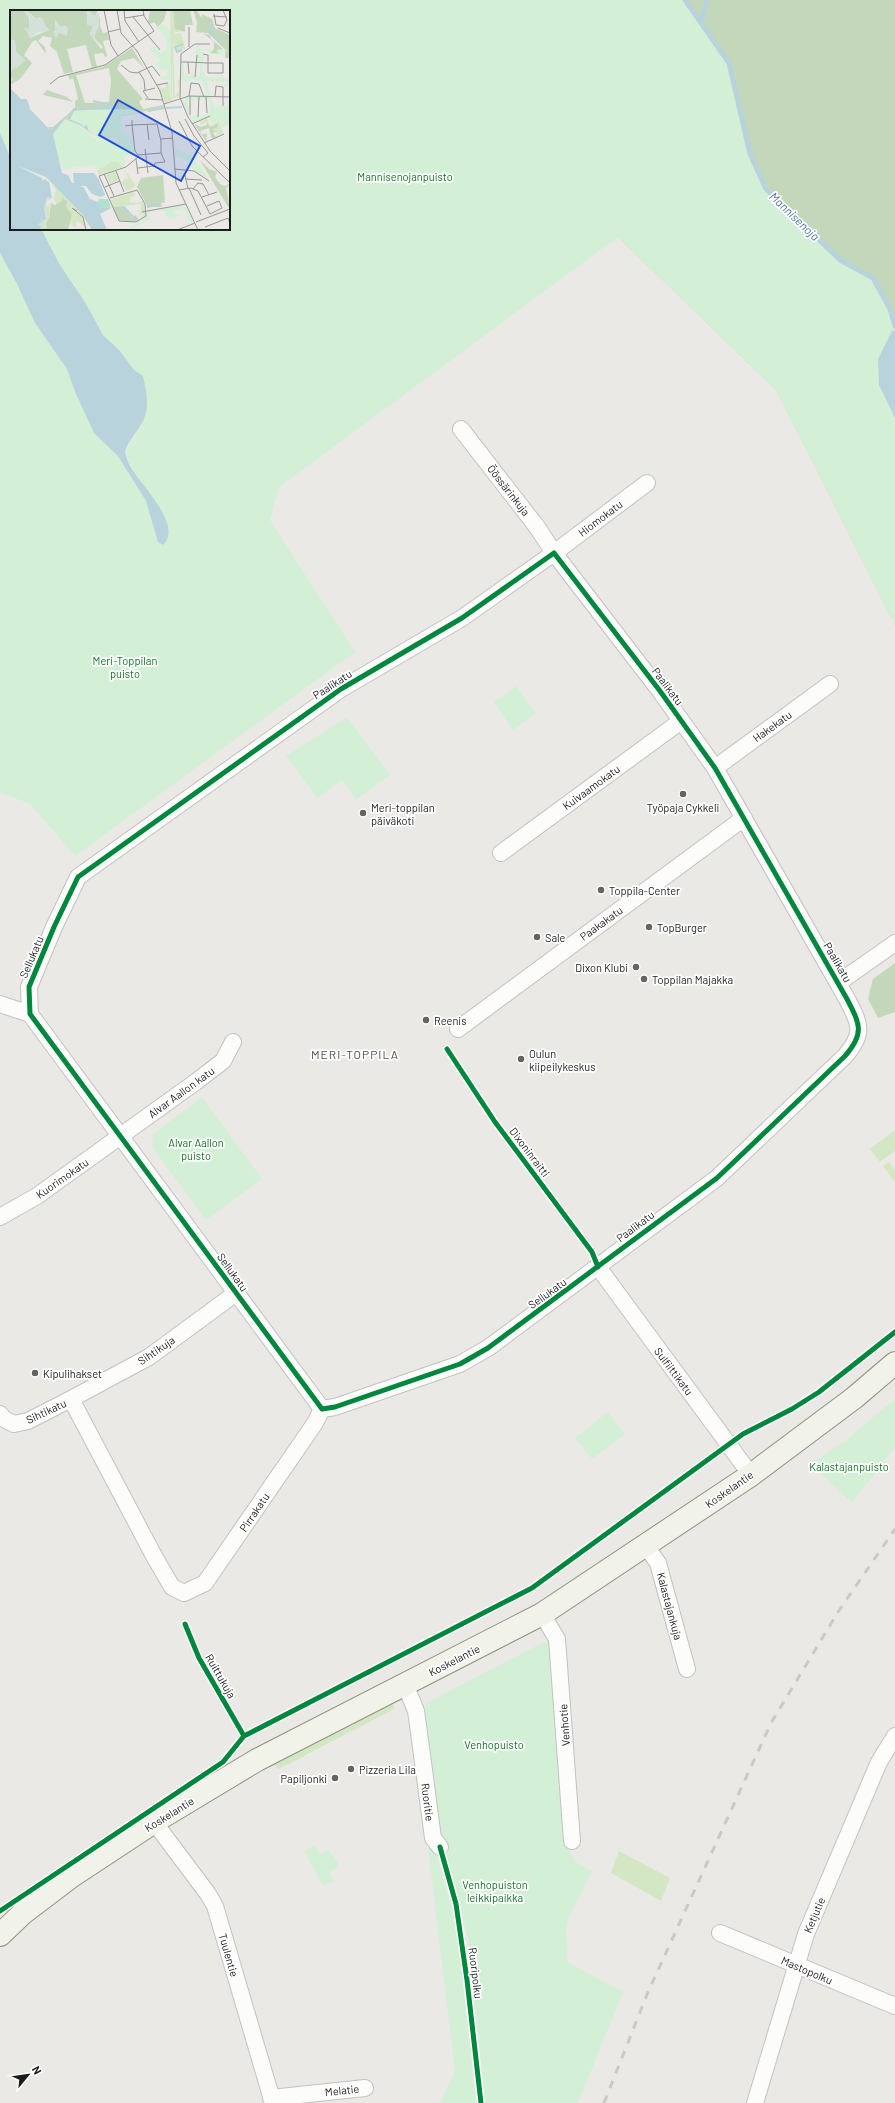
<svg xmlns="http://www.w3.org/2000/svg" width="895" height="2103" font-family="Barlow,sans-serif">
<rect width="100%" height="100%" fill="#eae9e5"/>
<path fill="#d4e7c5" d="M895 1130V1151L880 1162 870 1149Z
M889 1162 895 1170V1182L883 1166Z
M393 1701 394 1709 279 1769 273 1765 272 1763Z
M619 1851 670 1878 661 1901 611 1873Z"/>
<path fill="#c3d8bb" d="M504 0H895V625L776 390 618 237Z
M895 963V1012L878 1018 868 999 873 979Z"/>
<path fill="#d3f0d6" d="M0 0H685L729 63 750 154 766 189 840 260 873 278 890 309 895 326V625L776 390 618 237 279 487 270 520 355 652 75 856 30 804 0 792V253L17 283 35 323 67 369 75 392 94 433 118 456 146 501 153 521 160 508 133 472 125 452 143 423V376L134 370 120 351 103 335 85 302 60 265 41 229H229V11H11V159L0 133Z
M516 686 536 713 513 730 494 702Z
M347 717 390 775 356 800 342 780 317 798 286 756Z
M202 1097 262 1179 206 1220 152 1147 154 1133Z
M895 1399V1447L852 1503 811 1464 845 1441Z
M608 1412 625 1434 592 1459 575 1438Z
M544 1642 549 1643 551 1646 569 1851 577 1863 592 1871 566 1924 567 1962 623 1992 578 2103H485L468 1938 438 1823 424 1712 426 1705 430 1701Z
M314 1845 320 1854 329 1850 339 1865 329 1873 334 1881 323 1886 304 1851Z
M434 1847 453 1914 458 1937 476 2103H440L455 2071 428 1848Z"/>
<path fill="#b9d3dd" d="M0 133 11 159V229H41L60 265 85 302 103 335 120 351 134 370 143 376C147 394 151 411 139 428 134 436 127 443 125 452 127 459 129 466 134 472 144 488 183 527 163 545L158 542 146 501 118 456 94 433 75 392 67 369 35 323 17 284 0 253Z
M893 329 895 332V418L879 385 878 359Z"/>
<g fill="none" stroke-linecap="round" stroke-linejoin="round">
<path stroke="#b9d3dd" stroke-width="5" d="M685 0 729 63 750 154 766 189 840 260 873 278 890 309 895 326
M701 22 707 0"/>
<defs>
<path id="street" d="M461 429 537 527 554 553 647 483
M554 553 660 691 715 768 847 999C860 1024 865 1033 845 1056L717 1178 488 1348 460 1364 335 1407 322 1409 30 1014 29 987 54 927 78 877 341 689 462 618Z
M715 768 830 684
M501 853 681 721
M838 983 895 943
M0 1004 30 1014
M458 1029 744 818
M0 1217 37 1196 197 1081 223 1061 233 1042
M598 1267 751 1475
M71 1399 154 1556 172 1587 184 1593 205 1583 315 1423 322 1409
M0 1414 4 1419 14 1424 28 1421 71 1399 149 1357 236 1293
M646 1546 658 1563 687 1669
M542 1614 557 1639 572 1841
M405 1684 416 1711 418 1725 433 1838 440 1847
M154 1822 208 1894 215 1906 273 2103
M720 1933 895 2006
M271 2098 365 2088
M755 2103 806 1934 879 1762 895 1736"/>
<path id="secondary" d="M0 1935 22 1914 72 1876 154 1822 257 1760 542 1614 751 1475 854 1398 895 1363"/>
</defs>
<use href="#street" stroke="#c3c2c1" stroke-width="18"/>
<use href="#secondary" stroke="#90937e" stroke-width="24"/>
<use href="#street" stroke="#fcfcfb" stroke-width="16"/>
<use href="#secondary" stroke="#f1f2e9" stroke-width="22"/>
<path stroke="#c9c9c8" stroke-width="3" stroke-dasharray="8 8" stroke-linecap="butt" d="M604 2103 648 1992 771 1723 838 1612 895 1529"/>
<defs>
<path id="cycleway" d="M554 553 660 691 715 768 847 999C860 1024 865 1033 845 1056L717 1178 488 1348 460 1364 335 1407 322 1409 30 1014 29 987 54 927 78 877 341 689 462 618Z
M447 1049 495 1122 592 1252 598 1267
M185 1624 199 1658 244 1736
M440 1847 456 1904 467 1980 481 2103
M0 1911 223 1762 244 1736 532 1588 743 1434 792 1409 819 1392 895 1332"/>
</defs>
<use href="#cycleway" stroke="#fff" stroke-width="8"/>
<use href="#cycleway" stroke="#00873e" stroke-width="5"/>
</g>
<g fill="#646462" stroke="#fff" stroke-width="1.5">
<circle cx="683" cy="794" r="4"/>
<circle cx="363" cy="813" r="4"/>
<circle cx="601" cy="890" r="4"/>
<circle cx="649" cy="927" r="4"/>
<circle cx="537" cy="937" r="4"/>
<circle cx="636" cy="967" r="4"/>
<circle cx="644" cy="979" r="4"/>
<circle cx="426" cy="1020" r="4"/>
<circle cx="521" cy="1059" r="4"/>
<circle cx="35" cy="1373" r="4"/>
<circle cx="351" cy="1769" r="4"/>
<circle cx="335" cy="1778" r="4"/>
</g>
<g text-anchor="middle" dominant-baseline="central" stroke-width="3.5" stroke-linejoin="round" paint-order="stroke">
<g font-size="11" fill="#107421" stroke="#fff">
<text x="405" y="176">Mannisenojanpuisto</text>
<text x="125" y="660">Meri-Toppilan<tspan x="125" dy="13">puisto</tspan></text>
<text x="196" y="1142">Alvar Aallon<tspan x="196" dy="13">puisto</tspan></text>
<text x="849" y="1466">Kalastajanpuisto</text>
<text x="494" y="1744">Venhopuisto</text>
<text x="495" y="1884">Venhopuiston<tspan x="495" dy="13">leikkipaikka</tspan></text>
</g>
<g font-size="11" fill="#1c1c1c" stroke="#fff">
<text transform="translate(509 490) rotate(52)">Öössärinkuja</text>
<text transform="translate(600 518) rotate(-37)">Hiomokatu</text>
<text transform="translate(332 684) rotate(-33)">Paalikatu</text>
<text transform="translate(668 686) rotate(53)">Paalikatu</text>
<text transform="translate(772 726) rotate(-36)">Hakekatu</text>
<text transform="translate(591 787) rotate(-36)">Kuivaamokatu</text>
<text transform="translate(601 923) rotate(-36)">Paakakatu</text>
<text transform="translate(31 957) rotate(-67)">Sellukatu</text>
<text transform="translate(838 962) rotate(60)">Paalikatu</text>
<text transform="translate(181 1092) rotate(-36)">Alvar Aallon katu</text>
<text transform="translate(530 1152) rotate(53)">Dixoninraitti</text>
<text transform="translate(62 1178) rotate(-35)">Kuorimokatu</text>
<text transform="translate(635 1226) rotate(-37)">Paalikatu</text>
<text transform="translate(233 1272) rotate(54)">Sellukatu</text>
<text transform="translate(547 1293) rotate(-36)">Sellukatu</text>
<text transform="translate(156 1350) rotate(-34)">Sihtikuja</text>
<text transform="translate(674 1371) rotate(53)">Sulfiittikatu</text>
<text transform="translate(46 1411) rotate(-25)">Sihtikatu</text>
<text transform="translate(729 1489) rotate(-35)">Koskelantie</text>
<text transform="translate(254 1512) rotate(-56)">Pirrakatu</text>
<text transform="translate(670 1606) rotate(75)">Kalastajankuja</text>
<text transform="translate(454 1660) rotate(-27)">Koskelantie</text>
<text transform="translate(221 1676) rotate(60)">Ruittukuja</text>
<text transform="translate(564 1725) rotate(-94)">Venhotie</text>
<text transform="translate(428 1802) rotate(83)">Ruoritie</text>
<text transform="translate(169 1814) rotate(-32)">Koskelantie</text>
<text transform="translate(814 1915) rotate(-67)">Ketjutie</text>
<text transform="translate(229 1955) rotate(74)">Tuulentie</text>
<text transform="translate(807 1970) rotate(23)">Mastopolku</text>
<text transform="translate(476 1973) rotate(83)">Ruoripolku</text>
<text transform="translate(342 2090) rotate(-6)">Melatie</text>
</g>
<g font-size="11" fill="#1c1c1c" stroke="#fff" text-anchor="start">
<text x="371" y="807">Meri-toppilan<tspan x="371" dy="13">päiväkoti</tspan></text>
<text x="683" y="807" text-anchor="middle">Työpaja Cykkeli</text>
<text x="609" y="890">Toppila-Center</text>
<text x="657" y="927">TopBurger</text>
<text x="545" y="937">Sale</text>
<text x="628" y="967" text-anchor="end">Dixon Klubi</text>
<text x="652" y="979">Toppilan Majakka</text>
<text x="434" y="1020">Reenis</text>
<text x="529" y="1053">Oulun<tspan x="529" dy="13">kiipeilykeskus</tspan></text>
<text x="43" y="1373">Kipulihakset</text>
<text x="359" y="1769">Pizzeria Lila</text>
<text x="327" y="1778" text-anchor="end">Papiljonki</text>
</g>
<g font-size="12" font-style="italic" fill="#4e73a7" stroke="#fff">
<text transform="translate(795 216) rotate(44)">Mannisenoja</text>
</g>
<g font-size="12" letter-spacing="1" fill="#4f4f4f" stroke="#fff">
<text x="355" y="1054">MERI-TOPPILA</text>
</g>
</g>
<g transform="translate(10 10)">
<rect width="220" height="220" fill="#eae9e5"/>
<path d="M160 0H163L165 18 171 22H165V24L171 23 175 38 166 41 163 29 165 87 169 80 167 71 170 69 169 86 163 89 162 47V90L155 93 148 75 155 74 150 75 151 79 156 77V73L160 74 161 90ZM197 108 200 116 209 111 213 123 207 126 205 121H202L208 117 207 114 200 117 196 111 195 113 189 115 191 111ZM101 152H108L113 157 89 165 87 160ZM114 158 126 176 117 181 112 173 115 168 119 170ZM105 161 109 170 100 174 96 165ZM42 173 74 206 82 220 73 207 62 196 61 199 72 207 75 217 67 211 66 217 70 220 60 214 62 207 52 192 46 194 44 189 46 180ZM126 180 134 194 136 202 134 207 129 210 135 202 127 206 131 202 125 201 131 200V194L103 197 101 190ZM123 181 127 182 132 191 129 193 119 192 120 188 125 186ZM40 192 39 208 36 213 37 220H33L37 206 36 199Z" fill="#d4e7c5" fill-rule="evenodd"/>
<path d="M0 0H13L19 8 20 28 39 20 16 0H88L85 6 76 2 78 6 77 13 83 16 80 24 91 39 93 37 84 27 90 6V16L93 23 98 22 99 30 93 31 97 46 95 47 93 43 84 44 87 57 82 58 76 35 57 39 63 62 54 64 47 42 40 36 42 28 33 26 28 31 35 37 36 44 26 30 22 32 14 45 22 53 10 69 0 75 3 69 0 64 6 54 9 56 15 50 6 42 5 31 0 29ZM45 10 50 17 56 16 54 25 49 22 46 28ZM140 0H157L154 10 148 17 144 12 140 14 138 11ZM163 0H180L183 15H175V22L165 19ZM183 0 187 1 192 8V4L202 9 205 18 220 25V48H215V40L219 43 198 23 186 22 187 12ZM193 23 200 25 201 29 213 39 207 40 211 44 200 43 204 39V32ZM122 38 134 58 124 48 111 51 107 59 133 89 129 92 133 99 153 95 154 99 106 107 82 105 71 114 56 108 43 120H40L38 117H43L65 98V91L68 89 63 68 60 70 58 65 93 57ZM99 58 101 71 99 92 75 93 66 65ZM37 80 57 87 63 92 33 85ZM196 111 200 117 207 114 208 117 202 120 206 121 203 123 205 126H207L202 129 199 118 190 121 192 124H197L196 131 184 114 191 117 197 115ZM190 150 199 159 207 162 205 167 210 174 214 176 220 174 216 178 220 197H218ZM153 165 155 192 151 193 152 197H138L127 177 131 168ZM52 188 57 191 56 197 62 205 58 220H37L36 213 39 208 41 193 45 195 52 191ZM111 197 115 198 122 208 127 210 123 208 117 199 123 207 126 205 129 210 122 212 109 210 103 199Z" fill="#c3d8bb" fill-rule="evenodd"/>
<path d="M13 0H16L25 9 29 7 32 8 39 21 29 22 20 28 14 17 19 19 20 8ZM77 0 85 6 89 2V16L84 27 93 39 80 24 83 16 77 15ZM45 10 50 17H58L57 26 49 22 46 29 43 21 46 20ZM0 29 5 31 6 42 15 50 5 60 6 54 0 64 3 69 0 74ZM39 186 42 189 37 191V206L33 220H30L28 213 36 206 34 199 37 187Z" fill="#d3e1d9"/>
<path d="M152 14 160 20 161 90H160L158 74 160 69 151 70 150 67 157 66V59L151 60 145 54 150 50 140 39 144 36 151 43 157 39V30L149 19 145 20ZM186 35H189L190 39H203L201 43 210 44 207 42V40H214L215 52 214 44H200L199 46V40H193L192 45H198L194 46V52H186ZM172 53H177L174 54V65L190 66V53L186 54 192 53 195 67H212L213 64 214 68H218L220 64V72H217V77H214L216 72 197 71 196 68 201 86H195L197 84 193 72 180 69 179 73 171 69ZM178 87H201L206 101 205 96H220V114L212 117 210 111 203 113 197 107 183 113 172 91ZM178 89 182 91 188 89V91L196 89 200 93V102L188 108V105L179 106ZM120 97 131 102 152 97 154 99 111 106 114 125H122L124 141 113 148 116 155 113 157 108 152H101L88 160 84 155 54 159 47 146 43 124 54 109 60 110 62 101ZM66 113 71 114 74 117 77 115 78 120 89 129 107 128 108 131 87 130ZM165 139 178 145 180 144 200 170 186 162 179 152 165 145ZM175 195 183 212 177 214 180 212 174 199 162 201 169 206 160 210 153 200H149L139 202 140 208 130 215 117 220 135 208 138 201Z" fill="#d3f0d6" fill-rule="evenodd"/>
<path d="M89 189H98L101 198 88 201 87 194Z" fill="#b1e0d0"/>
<path d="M0 78 11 89H17L20 99 40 120H43L50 111 56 108 71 114 74 117 77 115 78 120 85 126 70 115 55 109 43 124 52 163 58 165 62 173H64L63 163H84L89 170 95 185 90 187 82 184 76 176H70L74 178 80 189 88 192 89 199 101 198 90 204 97 220H82L73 205 36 167 8 156 32 168 33 171 35 169 39 172 42 188 37 187 34 199 36 208 33 211 30 209 32 212 28 214 31 216 30 220H0Z" fill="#b9d3dd"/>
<path fill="none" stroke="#b9d3dd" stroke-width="2" d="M203 14 200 21 211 34M172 40 167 42 165 37 173 34M83 91 101 95M156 98 172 97M138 101 154 98M59 109 64 99 122 98M137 197 151 194M103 198 114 197 127 211"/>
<path fill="none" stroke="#989795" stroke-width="1" d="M94 0 101 35 108 46M107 0 111 23 127 41 150 81 162 122 166 173 188 220M114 0 115 11 129 32M204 4 206 15 214 16 217 10 213 0M203 6 217 7M123 7 150 40M115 8 134 5M179 17V37M208 18 220 23M98 22 110 19M200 34H185L171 44 170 88 178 107 200 141 220 161M171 52H178L198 53H213V63H198V45L193 44M178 52 179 64M111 55 120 62 127 63 142 56 150 66M129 62 134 70 135 80M185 67 187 45M40 74 49 67 95 55 144 21 134 6 133 0M146 75 158 73M179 86 181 73 189 74 194 87M180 86V105M196 87 197 103M205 87 206 76 213 77V96M138 88 133 81 145 78M135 89 153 90M154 94 179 86 220 87M188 107 189 86M175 109 184 126 198 143 193 147M169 111 182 136 220 173M137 114 139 130M147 114 151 131V143L128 145 125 141 122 115ZM182 114 200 106M115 116 122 115V110M151 129 163 128M194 133 214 124M135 139 138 163M126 149 128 164M145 153 155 152 151 143M128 158 144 156 145 153M164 159 184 161 199 171M106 161 114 182M94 164 104 186M175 165 178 179M175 169 192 170M95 177 110 171M179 178 191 205M183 179 188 173 193 174 199 185M169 180 181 178 188 181 200 204 212 198 209 191 197 196M192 187 207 182M100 188 127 180 135 194 136 206 126 212 109 211 89 166 116 157 129 146M67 201 62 198 73 207 76 220M132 202 176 194M186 212 220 199M195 217 218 208 220 213M167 220 185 213"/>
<path fill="#1d4ed8" fill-opacity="0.15" stroke="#1d4ed8" stroke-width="2" d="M108 90 190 136 171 171 89 125Z"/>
<rect width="220" height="220" fill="none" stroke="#1c1c1c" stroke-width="2"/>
</g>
<g transform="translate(28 2075) rotate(61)" stroke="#ffffff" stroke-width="3" paint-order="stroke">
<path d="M0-3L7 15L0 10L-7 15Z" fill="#1c1c1c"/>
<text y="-6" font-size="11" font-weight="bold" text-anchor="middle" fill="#1c1c1c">N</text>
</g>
</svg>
